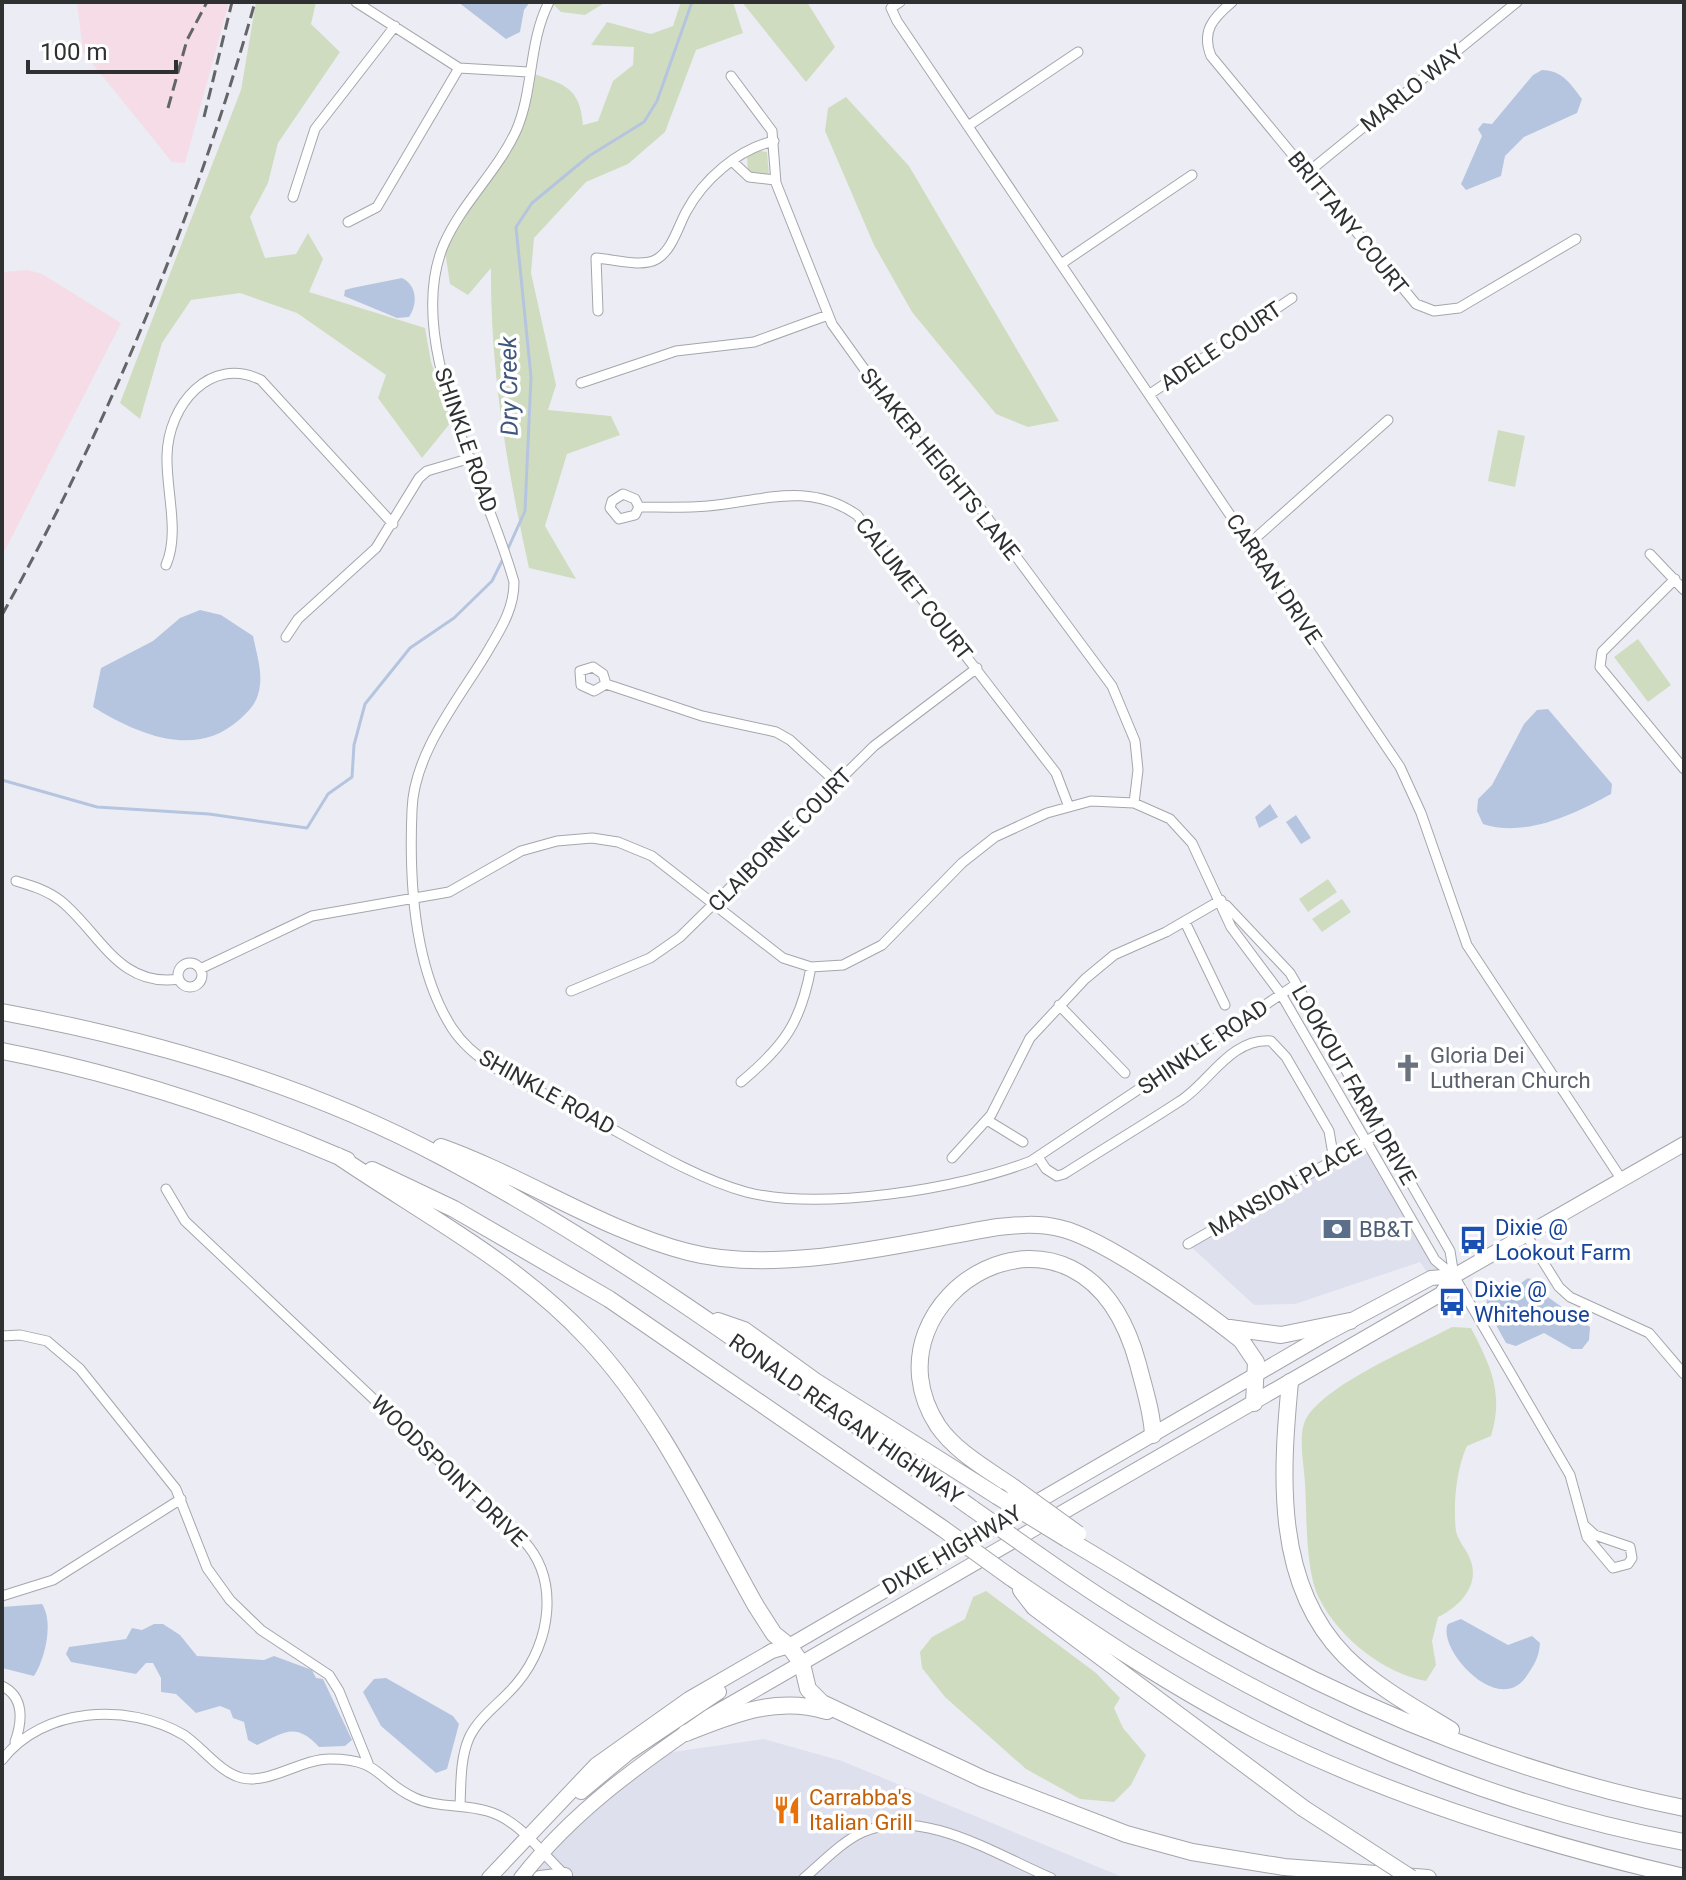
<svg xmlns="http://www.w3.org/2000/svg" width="1686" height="1880" font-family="Roboto,sans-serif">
<rect width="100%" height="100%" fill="#ecedf4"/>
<path fill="#dee0ee" d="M1364 1142 1435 1260 1454 1276 1431 1278 1420 1262 1295 1304 1254 1305 1188 1244Z
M764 1739 842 1761 1125 1878H521L651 1755Z"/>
<path fill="#f5dce6" d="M77 2H229L185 163 172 162 83 52Z
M28 270 42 274 121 323 2 556V272Z"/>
<path fill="#d0dcc0" d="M256 2H316L311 24 340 52 278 143 268 183 250 217 265 258 296 254 308 233 323 259 309 292 425 328 431 362 452 421 422 458 378 398 386 375 297 313 240 293 191 300 162 343 140 419 120 403 241 90Z
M551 2H606L585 15 561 12Z
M681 2H733L743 33 696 50 665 132 628 164 586 182 534 238 531 273 556 385 548 410 611 416 620 435 567 454 545 526 576 579 529 568C507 469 490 369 491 268L468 295 450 284 444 245 515 131 528 72C562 84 580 85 583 125L598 121 613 81 633 65 634 47 591 45 607 22 651 34 673 26Z
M742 2H807L835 47 806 82Z
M846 97 909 166 1059 421 1028 427 996 414 912 312 874 245 825 131 828 108Z
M755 150 767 152 769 175 748 172 747 157Z
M1498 430 1525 436 1515 487 1488 481Z
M1638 639 1671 685 1648 702 1614 657Z
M1328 879 1337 892 1308 912 1299 899Z
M1342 899 1351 912 1322 932 1312 919Z
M1452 1327 1471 1328C1491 1366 1504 1394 1491 1436L1467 1446C1456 1470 1453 1505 1456 1531 1458 1541 1467 1550 1470 1559 1481 1585 1459 1607 1438 1617L1432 1641 1436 1665 1426 1681C1383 1673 1339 1638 1319 1598 1305 1570 1307 1515 1305 1483 1304 1464 1297 1433 1307 1417 1330 1382 1413 1348 1452 1327Z
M986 1591 1096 1673 1120 1698 1114 1708 1123 1728 1146 1755 1131 1785 1114 1802 1080 1799 1026 1769 945 1697 922 1668 920 1652 932 1637 965 1619 973 1597Z"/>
<path fill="#b6c5df" d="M458 2H530L524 10 520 32 506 39Z
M1542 70C1562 70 1571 84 1582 99L1577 113 1524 137 1505 156 1501 176 1466 190 1461 184 1482 136 1478 129 1483 123 1492 124 1533 75Z
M402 278C417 285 418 304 409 317L397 318 344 296 345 290 352 288Z
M200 610 221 615 253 636C256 651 262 670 260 685 258 702 251 709 239 720 194 760 136 733 93 707L101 668 153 641 180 618Z
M1548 709 1612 784 1611 794C1575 814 1525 838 1483 824L1477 811 1478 799 1492 785 1524 724 1537 710Z
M1270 804 1278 817 1259 828 1255 817Z
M1296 815 1311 838 1301 844 1286 822Z
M1528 1278 1537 1282 1545 1295 1590 1327 1589 1340 1582 1349H1572L1544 1333 1516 1346 1506 1343 1486 1307 1487 1299 1494 1292 1507 1293Z
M42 1604C54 1622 45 1659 34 1676L2 1668V1607Z
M1461 1619 1508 1645 1532 1636 1540 1643C1539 1658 1534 1665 1526 1677 1498 1717 1436 1648 1448 1624Z
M154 1624H163L180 1635 197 1656 264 1660 274 1656 312 1670 316 1678 323 1679 352 1740 345 1746 319 1747C295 1721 284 1733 257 1745L248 1740 244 1722 233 1718 230 1710 220 1706 196 1713 176 1694 161 1692V1678L153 1663H146L136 1674 71 1662 66 1654 69 1647 126 1639 132 1628 142 1630Z
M386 1678 453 1716 459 1724 447 1769 436 1773 381 1726 363 1692 374 1679Z"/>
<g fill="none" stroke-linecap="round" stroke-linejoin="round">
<path stroke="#b6c5df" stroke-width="3" d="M506 553 525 511 531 377 516 227 532 203 589 156 644 122 657 101 692 2
M2 780 97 807 209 814 307 828 328 794 352 777 354 745 365 704 410 648 454 618 492 581 503 559"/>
<defs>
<path id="minor" d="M356 2 459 68 528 72
M549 2C528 43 534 90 516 131 497 172 462 203 444 244 402 342 487 483 514 582 514 610 500 630 486 654 457 702 414 753 412 810 409 880 413 967 452 1028 478 1068 531 1086 572 1107 626 1135 688 1176 746 1192 819 1211 961 1189 1031 1161L1295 985
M900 2 891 8 897 21 1400 767 1421 813 1467 945 1622 1180
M1232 2C1213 18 1201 31 1211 56L1416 304 1434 311 1459 308 1576 239
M731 76 772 131 776 183 832 324 913 437 969 493 1112 686 1135 741 1138 770 1134 803
M968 126 1078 52
M733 162 749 177 775 180
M1307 173 1517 2
M293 197 315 129 395 26
M348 222 377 207 459 68
M1061 264 1192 175
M598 311 596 258C613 259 642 268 657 259 672 250 678 227 686 212 703 180 738 149 774 141
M581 383 676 351 754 342 828 315
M1150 394 1292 298
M639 507 635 515 619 519 610 508 612 501 623 494 635 499 639 507C662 507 685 508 708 506 762 501 808 481 857 515L1056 773 1069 807
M1250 543 1388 420
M1650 554 1684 590
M166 565C180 533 166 491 167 456 168 405 210 355 261 380L393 524
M1675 579 1602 652 1600 667 1684 769
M286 637 298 619 376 548 419 478 427 471 471 458
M606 684 594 691 581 685 580 671 593 667 603 674 606 684 702 716 776 732 790 740 837 783
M16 881C32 886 47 890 61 901 100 933 119 988 179 979
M1226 905 1290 973 1450 1251 1454 1276
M1185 922 1225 1005
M178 975a12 12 0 1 1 24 0a12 12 0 1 1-24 0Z
M200 969 312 916 449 892 521 851 557 841 592 838 618 842 652 856 783 958 811 967 843 965 882 945 962 863 995 837 1047 813 1091 801 1134 803 1170 819 1192 843 1231 927 1281 994 1435 1260 1454 1276 1570 1475 1587 1537 1613 1568 1628 1564 1632 1558 1630 1547 1595 1535 1585 1526
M571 991 650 958 680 937 874 746 977 668
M1059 1005 1125 1073
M741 1082C784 1046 801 1023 811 967
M987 1120 1023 1142
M1038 1157 1046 1169 1057 1176 1064 1174C1103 1149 1142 1126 1180 1101 1209 1083 1230 1038 1271 1041L1286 1057 1329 1131 1334 1160
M952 1158 991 1115 1030 1038 1085 979 1114 955 1166 932 1221 900
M166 1189 185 1221 523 1540C560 1579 551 1642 518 1682 503 1701 479 1716 469 1738 460 1759 461 1784 460 1806
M1527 1236 1559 1287 1570 1297 1649 1333 1684 1374
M1188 1244 1382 1132
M2 1336 20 1335 47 1341 80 1369 176 1489 207 1568 230 1600 261 1630 329 1675 339 1691 368 1763
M2 1596 53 1580 181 1499
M2 1686C25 1697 22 1722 15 1742
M2 1760C43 1707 128 1702 184 1735 202 1747 220 1773 242 1778 270 1784 301 1759 330 1759 382 1759 376 1780 415 1798 437 1808 464 1804 487 1811 520 1820 541 1853 565 1875
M804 1878C822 1863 841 1842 863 1832 921 1806 997 1855 1051 1878"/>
<path id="primary" d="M581 1792 628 1753 719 1692
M489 1878 596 1765 689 1699 772 1651 789 1646 1324 1335 1431 1278 1454 1276 1684 1144
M521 1878C573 1811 640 1764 710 1716L1441 1294 1454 1276
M540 1878 565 1875"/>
<path id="motorway" d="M2 1012C153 1040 308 1085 444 1158 631 1258 801 1386 973 1509
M2 1051C121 1074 236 1112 347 1160
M441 1147C525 1177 602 1230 688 1252 779 1276 906 1242 998 1227 1018 1225 1038 1223 1059 1228 1105 1238 1202 1309 1241 1340L1256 1362 1254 1403
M338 1156C423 1214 518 1263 588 1339 658 1413 706 1517 756 1606L774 1634 789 1646 802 1664 808 1689 822 1703 983 1779 1126 1834 1192 1852 1284 1867 1428 1878
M372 1170 454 1209 609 1299 942 1528
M718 1321 744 1330 815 1381 997 1496
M1230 1328 1281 1335 1350 1321
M1290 1382C1281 1475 1274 1584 1345 1656 1375 1686 1415 1708 1451 1730
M1013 1487C987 1469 956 1452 938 1426 854 1297 1082 1158 1138 1364 1144 1388 1152 1411 1153 1435
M1067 1539C1124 1572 1178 1608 1235 1639 1373 1715 1529 1777 1684 1808
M1040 1556C1231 1691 1452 1799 1684 1842
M1010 1577C1091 1632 1171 1687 1258 1731 1393 1798 1537 1843 1684 1877
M1021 1590 1034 1607 1303 1808
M686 1733C734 1714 776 1696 827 1711"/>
</defs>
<use href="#minor" stroke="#a5a6ac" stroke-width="11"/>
<use href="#primary" stroke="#a5a6ac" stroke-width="16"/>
<use href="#motorway" stroke="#a5a6ac" stroke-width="18"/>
<use href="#minor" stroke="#fff" stroke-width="9"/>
<use href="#primary" stroke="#fff" stroke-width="14"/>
<use href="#motorway" stroke="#fff" stroke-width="16"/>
<path stroke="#646568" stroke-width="3" stroke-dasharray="12 6" stroke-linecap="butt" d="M168 108 187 40 207 2
M204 117 232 2
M2 615C110 421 195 216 255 2"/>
<defs>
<path id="motorway-bridge" d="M1013 1487 1078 1534
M997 1496 1067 1539
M973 1509 1040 1556
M942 1528 1010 1577
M1303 1808 1411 1878"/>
</defs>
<use href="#motorway-bridge" stroke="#a5a6ac" stroke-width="18" stroke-linecap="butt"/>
<use href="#motorway-bridge" stroke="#fff" stroke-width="16"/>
</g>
<defs>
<symbol id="church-bare" viewBox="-9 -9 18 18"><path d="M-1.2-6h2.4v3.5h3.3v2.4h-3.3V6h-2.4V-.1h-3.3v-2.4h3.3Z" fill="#6b7280" stroke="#fff" stroke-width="2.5" paint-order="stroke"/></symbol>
<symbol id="bank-bare" viewBox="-9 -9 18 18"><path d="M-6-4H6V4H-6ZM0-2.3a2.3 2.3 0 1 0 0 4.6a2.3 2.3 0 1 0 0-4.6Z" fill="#5c6f8a" stroke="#fff" stroke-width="2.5" paint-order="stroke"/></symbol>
<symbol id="bus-bare" viewBox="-9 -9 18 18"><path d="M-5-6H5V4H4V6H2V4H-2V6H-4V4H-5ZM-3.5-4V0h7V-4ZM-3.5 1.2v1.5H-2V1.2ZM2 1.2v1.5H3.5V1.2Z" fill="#1a4fb4" stroke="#fff" stroke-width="2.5" paint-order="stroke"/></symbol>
<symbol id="restaurant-bare" viewBox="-9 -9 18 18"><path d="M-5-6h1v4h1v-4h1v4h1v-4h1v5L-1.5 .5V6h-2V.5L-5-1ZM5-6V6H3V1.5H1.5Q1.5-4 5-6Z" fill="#e8710a" stroke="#fff" stroke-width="2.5" paint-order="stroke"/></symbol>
</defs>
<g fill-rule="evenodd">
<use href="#church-bare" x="1388" y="1048" width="40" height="40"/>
<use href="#bank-bare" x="1317" y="1209" width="40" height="40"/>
<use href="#bus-bare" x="1453" y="1220" width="40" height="40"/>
<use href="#bus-bare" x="1432" y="1282" width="40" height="40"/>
<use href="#restaurant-bare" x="767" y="1790" width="40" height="40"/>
</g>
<g text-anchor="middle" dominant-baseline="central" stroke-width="7" stroke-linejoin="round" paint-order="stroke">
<g font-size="22" fill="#2f3032" stroke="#fff">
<text transform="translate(1412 88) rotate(-39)">MARLO WAY</text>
<text transform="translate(1348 223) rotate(51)">BRITTANY COURT</text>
<text transform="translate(1221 346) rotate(-34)">ADELE COURT</text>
<text transform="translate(466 440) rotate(71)">SHINKLE ROAD</text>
<text transform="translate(940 464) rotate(51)">SHAKER HEIGHTS LANE</text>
<text transform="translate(1274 579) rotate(56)">CARRAN DRIVE</text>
<text transform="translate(914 589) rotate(52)">CALUMET COURT</text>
<text transform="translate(780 840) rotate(-45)">CLAIBORNE COURT</text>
<text transform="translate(1203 1047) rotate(-34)">SHINKLE ROAD</text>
<text transform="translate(1354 1085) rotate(60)">LOOKOUT FARM DRIVE</text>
<text transform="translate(547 1092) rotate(29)">SHINKLE ROAD</text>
<text transform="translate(1285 1188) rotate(-30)">MANSION PLACE</text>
<text transform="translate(846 1419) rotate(35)">RONALD REAGAN HIGHWAY</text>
<text transform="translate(449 1471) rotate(44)">WOODSPOINT DRIVE</text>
<text transform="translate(952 1550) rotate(-30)">DIXIE HIGHWAY</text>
</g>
<g font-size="22" fill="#5b616d" stroke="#fff" text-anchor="start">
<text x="1430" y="1055">Gloria Dei<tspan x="1430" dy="25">Lutheran Church</tspan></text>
</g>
<g font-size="22" fill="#164399" stroke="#fff" text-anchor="start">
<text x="1495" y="1227">Dixie @<tspan x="1495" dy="25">Lookout Farm</tspan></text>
<text x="1474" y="1289">Dixie @<tspan x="1474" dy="25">Whitehouse</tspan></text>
</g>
<g font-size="22" fill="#4e5e75" stroke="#fff" text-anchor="start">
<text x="1359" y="1229">BB&amp;T</text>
</g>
<g font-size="22" fill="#c56008" stroke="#fff" text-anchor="start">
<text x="809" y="1797">Carrabba's<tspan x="809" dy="25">Italian Grill</tspan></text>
</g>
<g font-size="24" font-style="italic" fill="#3f567d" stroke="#fff">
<text transform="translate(509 386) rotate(-91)">Dry Creek</text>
</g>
</g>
<rect width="1686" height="1880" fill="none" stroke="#2f3032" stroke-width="8"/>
<path d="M28 60v12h148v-12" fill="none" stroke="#2f3032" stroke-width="4"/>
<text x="40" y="60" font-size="24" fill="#2f3032" stroke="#ffffff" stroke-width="6" paint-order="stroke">100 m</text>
</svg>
